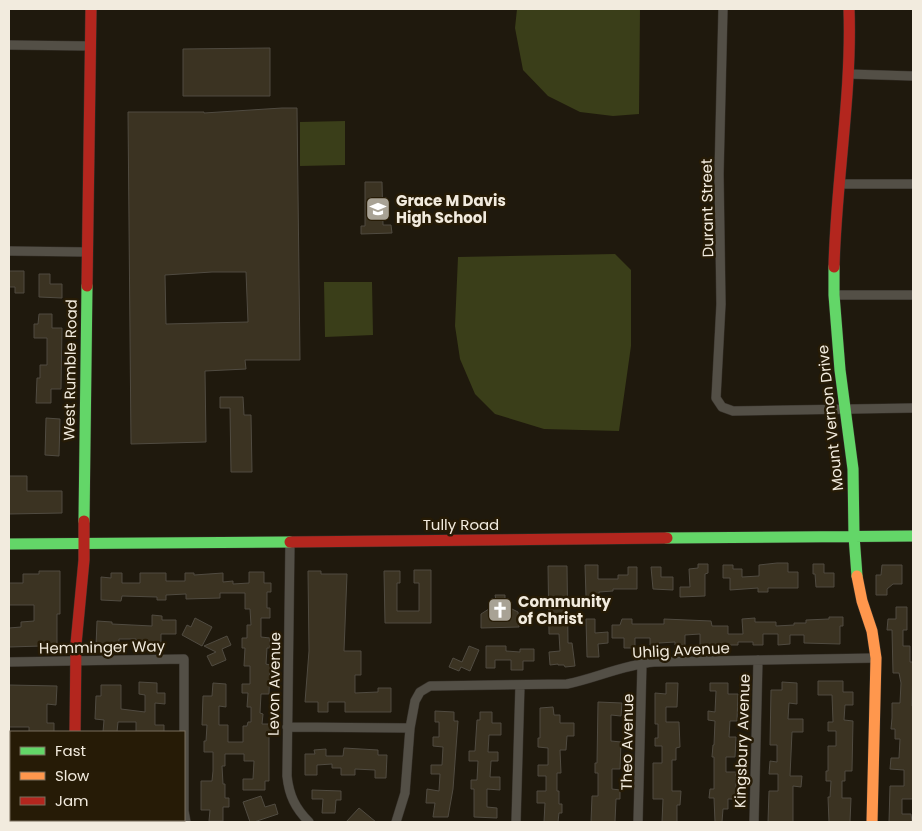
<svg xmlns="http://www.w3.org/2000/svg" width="922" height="831" font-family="Poppins,sans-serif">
<rect width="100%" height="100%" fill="#1f190d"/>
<path fill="#3a3e19" d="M517 9H640L639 114 613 116 580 112 548 96 523 70 515 28Z
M345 121V165L300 166V122Z
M615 254 631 270V346L619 431 544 429 495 414 475 394 460 359 455 326 458 257Z
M324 282H372L373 335 325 337Z"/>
<path fill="#3b3322" stroke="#504b41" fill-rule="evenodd" d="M270 48V96H183V49Z
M282 108H297L300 360H245L246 369 205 371 206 442 131 444 128 112H204V113ZM212 272H246L248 322 166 324 165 275Z
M365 182H382L383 225H391L392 233 361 234V226H365Z
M9 271H24V293H15V287H9Z
M39 274H50V284H62V298L39 297Z
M39 314H52V328H62L61 389H51V403H36L37 378H40V365H47V338H34V324H38Z
M220 397H243L244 415H251L252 472H231L230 408H220Z
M46 418 60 419 59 456 45 455Z
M9 476H27V491H62V513L9 514Z
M777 563H788V572H798V588H768V592H758V588L730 590V578H723V565H733V569H742V577L759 576V565Z
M698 564H708V573L705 574V596L680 597V587H690L689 569 698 568Z
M813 564H824V573H834V587H816L815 574H813Z
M585 565H598V579H618V575H628V567H637V589H613V591L599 592V597H586Z
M882 565H902V584H893L887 589V595H876V575H881Z
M548 566H567L568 643H572L575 666 565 667 564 665H558V664L550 665 549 652 560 651 559 634H549Z
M651 567H661V577H673V590L653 589Z
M414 570H431V623H385L384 571H400V583H397V611H419V583H414Z
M39 571H60V614H57V650H42V646L9 647V628L21 627V622L34 621V605H9V583H23V574H39Z
M308 571H321V574H347L344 651H361V675H355V693L378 692V688H391V712H345V702H328V712H318V702H305L309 651Z
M249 572H264V583H271V592H267V608H270V618H261V637L270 638V648H267L266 664 270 665 269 694H261L260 713 263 714 262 724H272L271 736H269V781H265V790H243V779H253L254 761H244V754H225V766H222L223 784H225V798H229V807H223V821H209L210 810H201V781H212L213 771V752H204V741H206L207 725H202L203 696H212L213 683 226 684V707L219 706V725H228V742H243V726H247L248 722H251V707H247L248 693H242V684H250V666H244L245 648H242V638H247V625H251L250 609H245V593H220V598L186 599V594L166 595V600H157V597L122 596 121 601 101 600V577L111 578V573H122V583H140V573H166V581H185V573H194V575L223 573V582L233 581V584L249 583Z
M495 595H505V601H508V607L518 612 519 627 481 628V614L492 607 491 600H496Z
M896 607H907V630H903V646H910V662H913L912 706H913V799H902V814H911L912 822H889L890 786H904V770L890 769 891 758H899L900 739H895V729H891L892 718V703H900L901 683 899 673H893L892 630H887L888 619H896Z
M152 615 162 616V620H176V634H161V645L136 646V639H119V647L96 646 97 621 112 622V624L152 626Z
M829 617H843V626H840V644L804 643V635H790V644L778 645V634H763V645H753V642H738V645H700V634L685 635V645H675V642L659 643V645H650V638H635V648H624V638H612V625H620L622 619H632V624H664V619L711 621 712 626H728V634H743L742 619 755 618V622H776V626L794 625V623H806V620L829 619Z
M195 618 212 627 202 646 182 635 187 625 191 627Z
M586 619H595V633L608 632V643L598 644 599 657H587Z
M227 636 231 645 222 649 226 660 212 666 207 656 216 652 204 646Z
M469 646 479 650 470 671 461 667 459 671 449 667 453 658 462 662Z
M486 646H506V651L520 652V649H534V661H523V670H511V660H495V668H486Z
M818 681H843V692H853V705H845L844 720 853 721 852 771H845V781H842V798H851L850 822H829L828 797H830L831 781H826V771H828V746H836V731H828V722H833L832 695H818Z
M139 682 157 683V693H165V704L155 703V725H164V732H136V722H118L117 732H103L104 720 95 719 96 696H101V685H121V709L145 712V695L139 694Z
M782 682 797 683V704L789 703 788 719H803V732H792L790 776H802L801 787 793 786V822H768L769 791H778V774H769L770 761 777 762V745H770L771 690H782Z
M666 683H678L677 707H666V722H679L680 747 676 748V760H672V791H681L680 805H677V822H662L663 799H653V763H662V746H655V738H658V724H655V693L666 694Z
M710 683H728V694H738L737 721H730L729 737H736L735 757H726V772H736V799H728V809H723L722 822H715L714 798H709L710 789H714V757H712L713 745H714L715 721 708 720V711L715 712 716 691H710Z
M9 685 57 686 56 705 47 704V723H54V732H29V727H9Z
M598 702 622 703 621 716 611 715V741L621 742 620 769H612V789L620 790V799H616L615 822H591L592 796H598V773H595V763H597Z
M553 707 554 715H560V723H574V736H567L566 750H560L561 773H557V791H559V804H562V813H559L558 822H544L545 803H537V791H546V776H538V765H548V748L538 747V738H540V708Z
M435 711 454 712V721H458L453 789 448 817H433L435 803H426L427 789 439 791 440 774H431V765H442L443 747 433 746V737H439V722H435Z
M480 712H492V723H501V735H489L488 752H498V761H491L490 777H500V790L487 789V807L497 808V818L474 817V789H471V780H477L478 761H469V751H475L477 720H480Z
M344 748 378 750V755H387L386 778H375V770L355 769V775H341V768H332V764L317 765V775H305V754H315L314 750 326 749V756H343Z
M312 790 341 791V800H336L335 813H322L323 799H312Z
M261 796 265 807 275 804 278 814 254 822H250L243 802Z
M359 808 376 822H346Z"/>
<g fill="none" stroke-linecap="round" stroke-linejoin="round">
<defs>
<path id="street" d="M723 9 719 174 721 304 716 398 722 407 733 411 913 408
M9 45 91 46
M848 74 913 76
M839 184H913
M9 251 87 252
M834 295H913
M290 541 287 776C289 795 295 808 309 822
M9 662 184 659V811L186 822
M287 727 410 728
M396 822 405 793 410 728 415 701 420 692 430 686 567 684C596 678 623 665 654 662L876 658
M516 822 520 685
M638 822 642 663
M754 822 758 660"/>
<path id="fast" d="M834 267V295L840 370 853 469 854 536 857 576
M84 521 87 286
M667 538 913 536
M9 544 290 542
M73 820V822"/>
<path id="slow" d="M857 576 862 601 872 631 876 658 872 822"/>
<path id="jam" d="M834 267C836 181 852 95 849 9
M87 286 91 9
M290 542 667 538
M75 732 76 644 84 560V521"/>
</defs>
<use href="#street" stroke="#37322b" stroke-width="10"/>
<use href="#fast" stroke="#37322b" stroke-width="12"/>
<use href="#slow" stroke="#37322b" stroke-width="12"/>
<use href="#jam" stroke="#37322b" stroke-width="12"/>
<use href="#street" stroke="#534f46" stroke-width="9"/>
<use href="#fast" stroke="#63d668" stroke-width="11"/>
<use href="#slow" stroke="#ff974d" stroke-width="11"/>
<use href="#jam" stroke="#b3261e" stroke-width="11"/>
</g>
<defs>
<symbol id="school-square" viewBox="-11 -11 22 22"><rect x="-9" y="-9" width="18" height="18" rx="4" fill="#a8a295" stroke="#261b06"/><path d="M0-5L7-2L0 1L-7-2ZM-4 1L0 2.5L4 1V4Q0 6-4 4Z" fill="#fff"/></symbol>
<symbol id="church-square" viewBox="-11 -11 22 22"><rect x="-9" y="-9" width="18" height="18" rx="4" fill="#a8a295" stroke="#261b06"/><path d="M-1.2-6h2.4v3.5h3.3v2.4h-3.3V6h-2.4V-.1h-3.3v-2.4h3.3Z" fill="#fff"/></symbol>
</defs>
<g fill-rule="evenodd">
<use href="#school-square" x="364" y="195" width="28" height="28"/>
<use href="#church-square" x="486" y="596" width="28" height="28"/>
</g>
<g text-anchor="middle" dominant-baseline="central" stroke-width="5" stroke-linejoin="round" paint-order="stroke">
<g font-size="15" font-weight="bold" fill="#f2ebde" stroke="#261b06" text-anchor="start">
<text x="396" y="200">Grace M Davis<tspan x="396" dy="17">High School</tspan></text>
<text x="518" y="601">Community<tspan x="518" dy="17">of Christ</tspan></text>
</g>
<g font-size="15" fill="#f2ebde" stroke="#261b06">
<text transform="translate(707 208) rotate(-91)">Durant Street</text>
<text transform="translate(70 370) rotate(-89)">West Rumble Road</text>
<text transform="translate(830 418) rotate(-96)">Mount Vernon Drive</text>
<text x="461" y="524">Tully Road</text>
<text transform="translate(102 647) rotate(-1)">Hemminger Way</text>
<text transform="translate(681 650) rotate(-3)">Uhlig Avenue</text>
<text transform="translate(274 684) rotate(-89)">Levon Avenue</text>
<text transform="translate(742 741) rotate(-88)">Kingsbury Avenue</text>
<text transform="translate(627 742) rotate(-89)">Theo Avenue</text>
</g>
</g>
<rect width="922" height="831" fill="none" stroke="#f2ebde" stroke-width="20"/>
<rect x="10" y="731" width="175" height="90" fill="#261b06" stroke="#786e5c"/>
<rect x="20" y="747" width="25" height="8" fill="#63d668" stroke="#786e5c"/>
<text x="55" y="756" font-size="15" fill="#f2ebde">Fast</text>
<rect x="20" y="772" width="25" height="8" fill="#ff974d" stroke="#786e5c"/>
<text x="55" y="781" font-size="15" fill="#f2ebde">Slow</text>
<rect x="20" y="797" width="25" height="8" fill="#b3261e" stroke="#786e5c"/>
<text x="55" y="806" font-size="15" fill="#f2ebde">Jam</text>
</svg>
